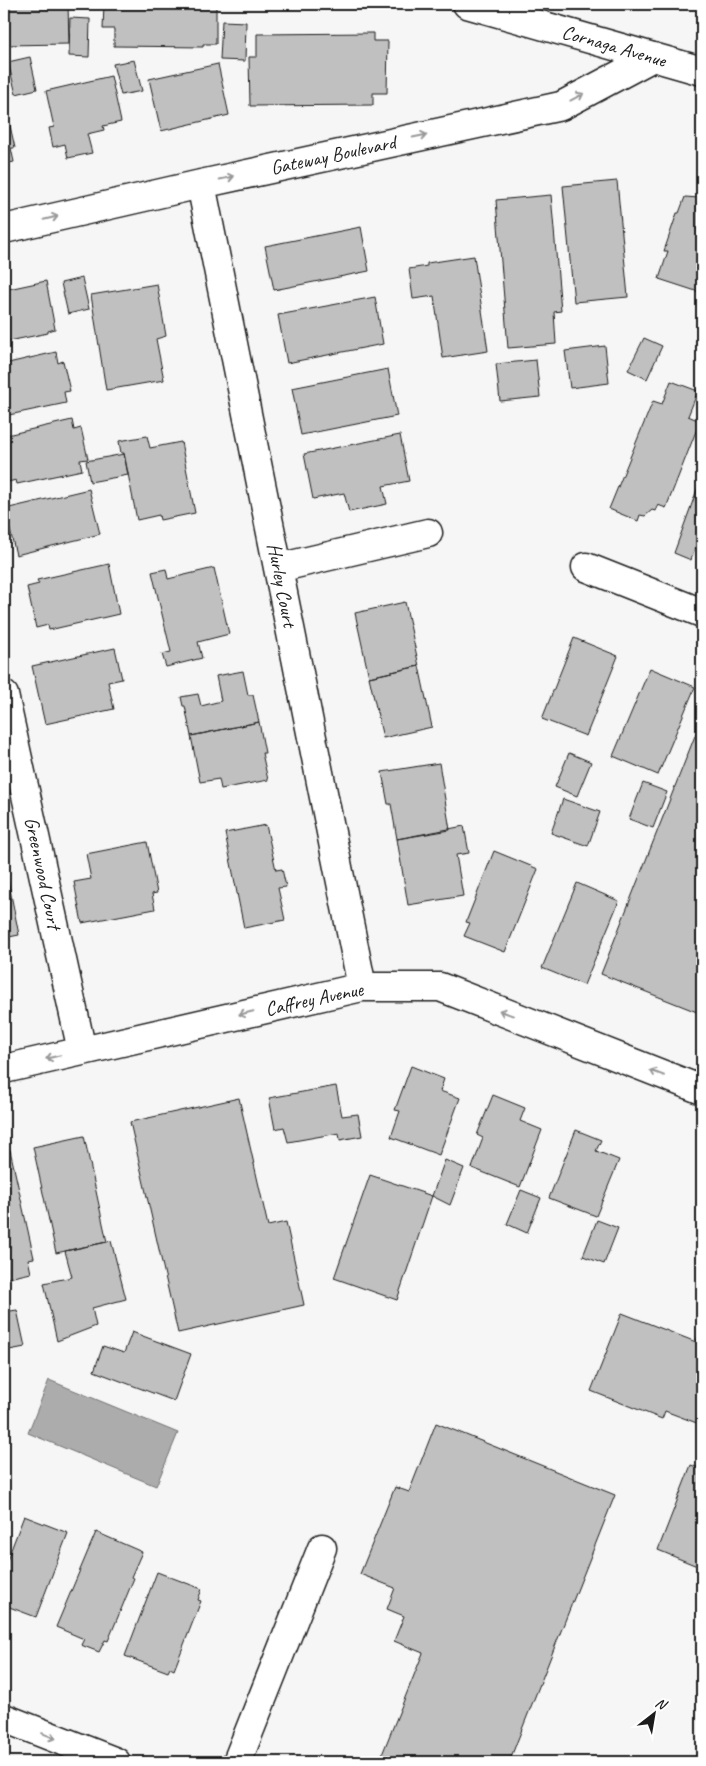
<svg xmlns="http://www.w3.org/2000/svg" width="706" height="1766" font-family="Caveat,sans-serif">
<rect width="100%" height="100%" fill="#f6f6f6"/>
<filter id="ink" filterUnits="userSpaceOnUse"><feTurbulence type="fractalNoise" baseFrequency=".02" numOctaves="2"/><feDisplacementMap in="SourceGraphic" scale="10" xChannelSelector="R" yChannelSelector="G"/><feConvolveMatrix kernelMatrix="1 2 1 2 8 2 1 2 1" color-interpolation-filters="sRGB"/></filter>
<g filter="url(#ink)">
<path fill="#acacac" stroke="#727272" d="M49 1380 178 1433 156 1486 28 1433Z"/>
<path fill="#c0c0c0" stroke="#1c1c1c" d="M4 4H68L69 44 4 45Z
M104 4H216V44H203V47L114 46V29H103Z
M70 18 90 19 89 57 69 56Z
M222 21 246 22 245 61 220 60Z
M373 33V41H388L387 93H373V105L250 106 249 57H257V34Z
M30 57 37 89 16 94 8 62Z
M134 60 142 91 121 95 113 64Z
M218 64 229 115 161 131 149 79Z
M111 76 121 122 103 126 104 130 87 134 92 153 68 158 65 144 53 147 49 128 54 127 46 91Z
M4 99 15 148H11L14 162 4 164Z
M700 175H702V293L659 279 668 251H664L677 213H679L685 197 699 198Z
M617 181 628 297 574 302 563 186Z
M551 195 561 311 554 312 556 344 508 348 496 200Z
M361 227 369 271 274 290 265 246Z
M474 256 488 351 443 358 434 296 413 299 409 269 427 266V263Z
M82 278 89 309 68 314 61 283Z
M46 281 55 329 48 331V333L4 342V290Z
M157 284 166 336 156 339 164 380 106 390 91 295Z
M375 297 383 344 287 363 278 315Z
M644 338 662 346 647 379 628 370Z
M605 346 609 383 570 388 565 351Z
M56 352 58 363 63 361 70 391 64 392 66 403 4 416V364Z
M536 360 540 397 500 401 496 364Z
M388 369 397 416 301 435 292 388Z
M671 381 698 391 688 416 700 421 666 508 658 505 655 511 652 510 645 516 640 515 638 521 609 509 653 401 662 404Z
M72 420 74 430 81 428 88 459 80 460 82 470 17 484 16 480 4 483V439L7 438V435Z
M400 435 409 481 383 486 387 504 349 512 344 493 313 499 304 454Z
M147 436 150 448 181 442 195 513 160 520 159 515 137 520 124 453H121L119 441Z
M124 454 128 475 90 482 86 461Z
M702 476V551L695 548 691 560 674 553Z
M89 489 100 534 16 555 5 509Z
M109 564 119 614 49 630 48 625 36 628 27 587 39 584 37 580Z
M214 568 229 634 198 642 202 658 166 667 162 654 171 652 152 572 166 569 168 579Z
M405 602 419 666 369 677 355 613Z
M574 638 618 656 586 736 542 719Z
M115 648 122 679 108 682 114 709 45 724 32 666Z
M419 666 432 727 383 738 369 677Z
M650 668 695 687 658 775 613 756Z
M243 671 248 695H253L259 722 191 736 185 706H183L181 697 198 694 201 706 221 701 216 676Z
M702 718V1014L601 974Z
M259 722 265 753H262L268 780 221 789 219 779 200 782 191 736Z
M569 753 591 762 577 796 555 787Z
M439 763 450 830 397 839 391 804H388L382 772Z
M643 783 667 792 653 828 629 819Z
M563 799 600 812 588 846 551 833Z
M266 825 276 870 282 869 286 887 278 888 285 920 244 928 225 833Z
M464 826 469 853 456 855 463 896 408 905 397 839Z
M147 842 157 893 152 894 155 909 82 923 74 882 91 879 86 854Z
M494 851 538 869 505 952 464 936 470 923 466 922Z
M4 859 19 935 4 938Z
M577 883 619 901 584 985 542 968Z
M411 1066 444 1079 440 1091 460 1098 439 1155 391 1137 400 1111 395 1110Z
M336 1086 342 1116 358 1114 362 1136 340 1140 339 1133 288 1142 284 1127 275 1129 269 1098Z
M493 1095 525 1108 520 1121 542 1130 520 1187 472 1168 483 1138 477 1135Z
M239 1098 268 1226 286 1222 304 1305 178 1333 130 1122Z
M576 1130 601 1140 596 1151 619 1160 596 1216 549 1198Z
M84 1136 107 1242 56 1253 33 1147Z
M10 1150 34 1258 28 1259 31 1273 4 1279V1151Z
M445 1160 464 1168 450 1205 432 1196Z
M370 1175 432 1196 397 1300 334 1278Z
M521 1190 541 1198 527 1233 507 1224Z
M597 1220 618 1228 604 1264 583 1256Z
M111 1241 126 1299 92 1308 96 1326 57 1341 44 1283 72 1277 65 1251Z
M17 1310 25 1347 4 1351V1312Z
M622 1313 696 1342 702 1326V1425L665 1411 662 1419 591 1391Z
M132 1332 191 1354 174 1401 94 1371 103 1346 124 1353Z
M436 1423 615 1495 509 1762H379L423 1653 394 1641 404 1616 387 1609 395 1588 360 1574 395 1487 409 1492Z
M691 1465 702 1469V1568L658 1550Z
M24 1516 68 1533 36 1617 4 1605V1568Z
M96 1532 142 1552 131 1577 134 1578 108 1641 105 1640 99 1652 81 1645 84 1639 56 1627Z
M157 1572 202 1589 198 1600 201 1601 174 1670 170 1668 168 1672 125 1656Z"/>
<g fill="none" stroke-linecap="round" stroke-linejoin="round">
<defs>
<path id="minor" d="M201 184 362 987
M4 229 201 184 561 106 653 57
M586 567 702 613
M278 568 428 533
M4 695 82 1051
M4 1069 362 987H440L702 1090
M4 1718 116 1762
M237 1762 322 1548"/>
<path id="major" d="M467 4 702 71"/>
</defs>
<use href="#minor" stroke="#1c1c1c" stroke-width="31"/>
<use href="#major" stroke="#1c1c1c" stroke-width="31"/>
<use href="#minor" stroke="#fff" stroke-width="28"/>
<use href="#major" stroke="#fff" stroke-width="28"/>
</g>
<defs><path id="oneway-shaft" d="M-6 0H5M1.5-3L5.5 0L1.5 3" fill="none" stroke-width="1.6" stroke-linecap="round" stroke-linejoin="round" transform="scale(1.25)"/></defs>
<g stroke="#999">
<use href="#oneway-shaft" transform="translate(577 97) rotate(-28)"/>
<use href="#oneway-shaft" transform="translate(420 136) rotate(-12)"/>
<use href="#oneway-shaft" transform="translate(227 178) rotate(-12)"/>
<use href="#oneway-shaft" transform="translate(51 218) rotate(-13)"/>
<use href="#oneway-shaft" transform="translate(246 1013) rotate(167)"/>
<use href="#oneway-shaft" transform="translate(506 1013) rotate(-159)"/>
<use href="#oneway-shaft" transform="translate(53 1057) rotate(167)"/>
<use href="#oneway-shaft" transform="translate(657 1073) rotate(-159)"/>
<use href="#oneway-shaft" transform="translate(49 1736) rotate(22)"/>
</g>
</g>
<g text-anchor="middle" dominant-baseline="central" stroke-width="4" stroke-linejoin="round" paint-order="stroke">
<g font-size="20" fill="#1c1c1c" stroke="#fff">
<text transform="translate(614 46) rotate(16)">Cornaga Avenue</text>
<text transform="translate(333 155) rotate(-12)">Gateway Boulevard</text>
<text transform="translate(282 585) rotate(79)">Hurley Court</text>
<text transform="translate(43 873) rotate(78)">Greenwood Court</text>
<text transform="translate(314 999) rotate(-12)">Caffrey Avenue</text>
</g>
</g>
<rect width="706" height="1766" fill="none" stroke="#fff" stroke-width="20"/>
<rect x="10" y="10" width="686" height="1746" fill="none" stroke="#1c1c1c" stroke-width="2" filter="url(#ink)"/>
<g transform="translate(654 1714) rotate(31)" stroke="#ffffff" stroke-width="4" paint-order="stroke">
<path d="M0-4L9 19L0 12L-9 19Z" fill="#1c1c1c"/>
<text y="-8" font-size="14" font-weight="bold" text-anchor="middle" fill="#1c1c1c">N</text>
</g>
</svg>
